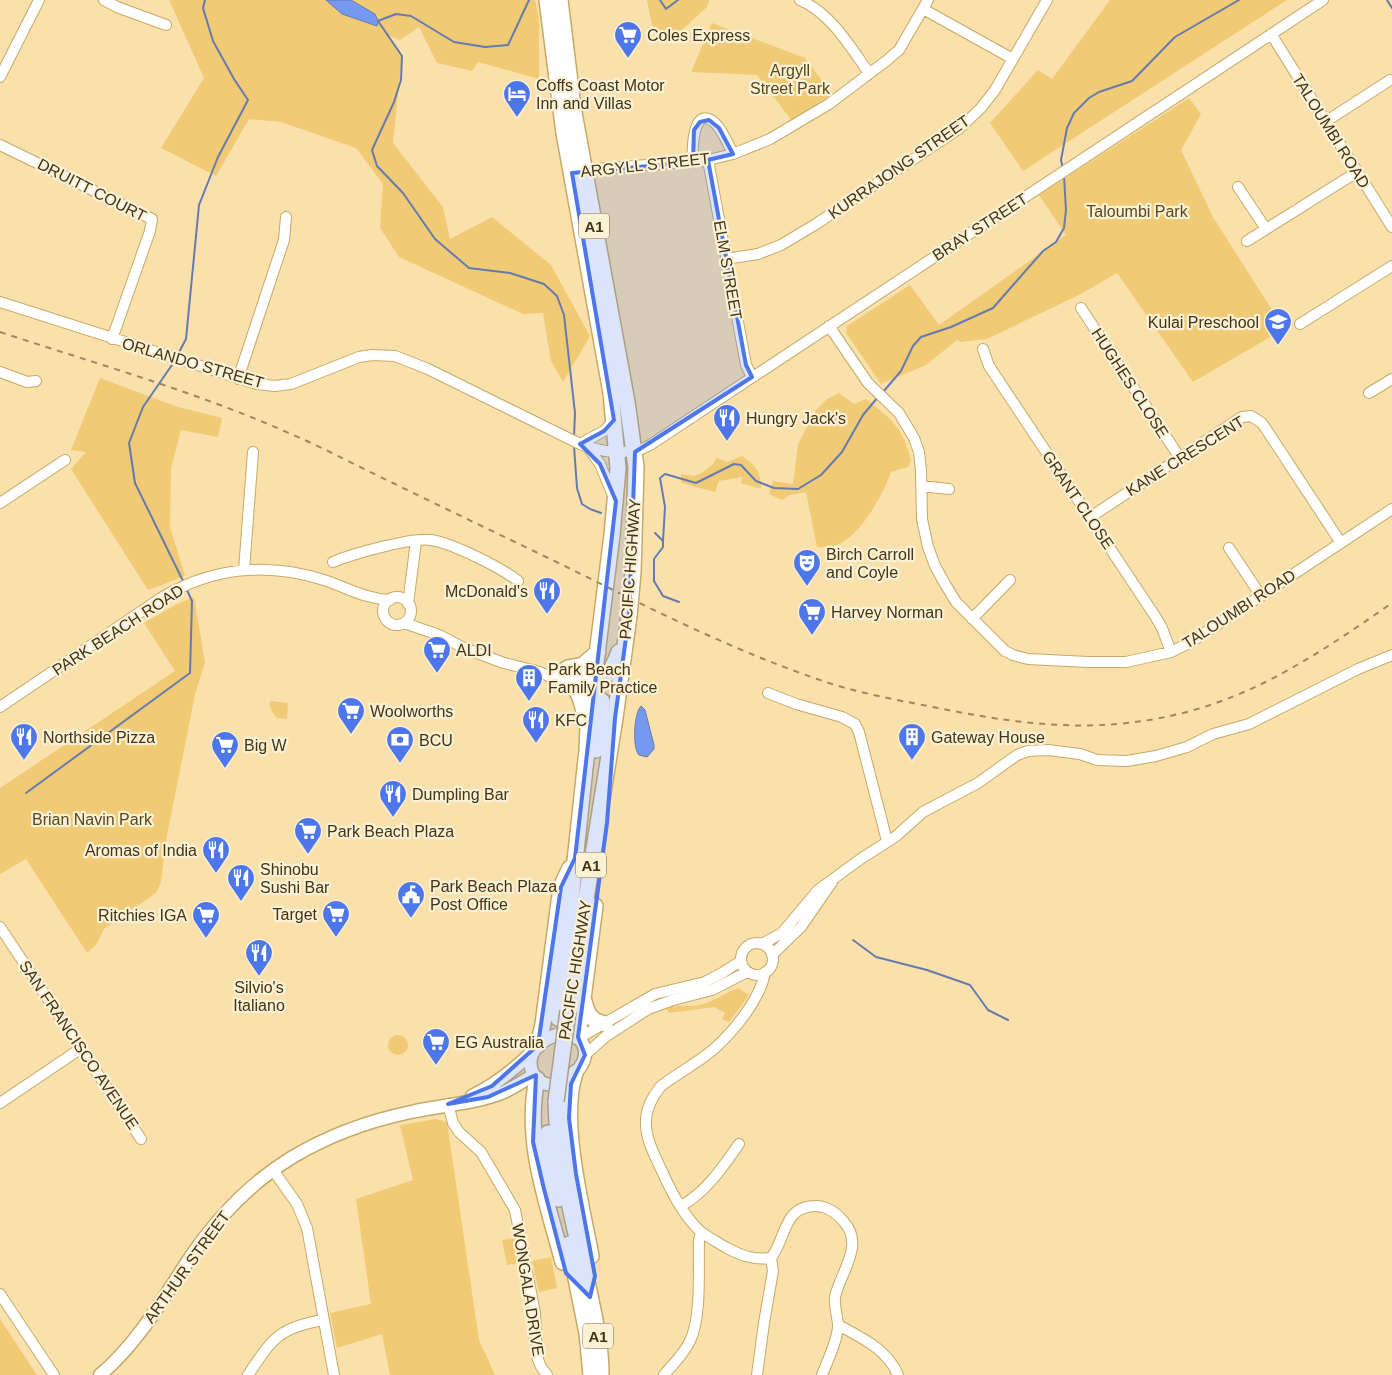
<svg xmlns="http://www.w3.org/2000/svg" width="1392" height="1375" font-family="Helvetica,sans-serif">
<rect width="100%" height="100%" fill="#fae1ab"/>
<path fill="#f0ca74" d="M169 0H326L342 14 376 25 375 14 351 0H535L539 20V79L478 62 472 71 437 63 419 27 400 40 389 36 402 56 393 143 443 207 450 239 492 217 551 265 590 336 563 382 551 361 543 313 523 314 399 257 380 228 383 184 356 148 281 122 249 119 216 176 161 148 204 78Z
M647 0H709L707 7 670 41 652 25Z
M1110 0H1287L1023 171 990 123 1038 70 1052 79Z
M712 23 805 58 832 94 792 121 757 75 691 72Z
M1189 98 1201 114 1181 150 1213 217 1284 329 1193 382 1117 273 1081 294 987 339 960 342 957 340 926 365 881 384 846 333 847 326 910 285 939 325 1066 235 1039 195Z
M100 378 178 407 222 418 218 437 181 430 171 469 170 527 185 576 148 590 71 469 86 452 71 450Z
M839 393 854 404 866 399C892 420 902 426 911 460L908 467 891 472C883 495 858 541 833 546 828 547 822 547 817 547L806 492 790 495 782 500 769 494 773 481 793 484 798 444 816 410 827 399Z
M742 456C756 466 761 471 761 489L741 483 742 477 719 481 715 492 681 483V474L694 476C703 473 712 467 717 458L727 462Z
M194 597 205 663 195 694 187 735 166 840 161 882 157 892 149 898 104 929 96 945 87 953 26 859 0 874V788L175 671 144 623 177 604Z
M270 701 288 703 287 719 277 718C273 713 269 708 270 701Z
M738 988 749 995 729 1022 722 1019 725 1013 714 1007 669 1013 666 1008C675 1005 681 1006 690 1006 707 1006 723 994 738 988Z
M388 1045a10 10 0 1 1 20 0a10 10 0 1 1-20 0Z
M436 1119 447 1122 479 1340 495 1375H390L382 1334 337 1348 330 1313 371 1304 356 1199 413 1180 400 1125Z
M514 1238 519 1263 507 1265 502 1240Z
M551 1257 557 1288 539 1292 532 1261Z
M0 1319 37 1375H0Z"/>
<path fill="#7599f0" stroke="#657baf" d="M326 0H351L375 14 378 21 377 26 342 14Z
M641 706 645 710 654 745V749L647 757 639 755C632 747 634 713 641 706Z"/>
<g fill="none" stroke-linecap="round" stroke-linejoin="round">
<path stroke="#657baf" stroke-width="2" d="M660 0 666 9 678 0
M1387 0 1392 8
M378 21 402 56 401 80 394 102 372 150 377 166 403 193 435 239 469 268 510 273 544 284 557 296 564 315 575 413 574 437
M378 21 396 14 411 16 454 42 485 47 508 45 529 0
M1063 169 1061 160 1067 128 1074 113 1089 98 1099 92 1132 81 1175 37 1239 0
M177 356 186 339 199 205 218 157 248 100 234 79 213 41 203 8 205 0
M174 362 143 407 129 443 135 483 184 583
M883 392 901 371 913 346 921 337 951 327 993 308 1043 251 1056 242 1064 228 1066 210 1064 176
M574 446 577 488 582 504 590 509 601 513
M655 533 663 541V547L654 559V581L663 596 679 602
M663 541 665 507 660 478 665 474 696 483 734 464 741 465 756 481 774 488 798 489 821 475 842 452 863 415 878 397
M26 793 190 673 192 601 187 590
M853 940 876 957 927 970 970 985 988 1010 1008 1020"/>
<defs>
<path id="minor" d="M104 0 117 7 166 25
M800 0C832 14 850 47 869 73
M923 9 1013 59
M1271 34 1392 227
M0 77 39 0
M1325 122 1390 80
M0 145 152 219 150 231 112 339
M708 160 746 365 752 377
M693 162C692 152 692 103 715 123 723 131 728 144 733 154
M580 172 597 169 708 160 733 154 770 139 829 104 886 61 899 50 928 0
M1238 187 1266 229
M1247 241 1357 172
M726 259 758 254 781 245 816 224 960 128 981 108 995 90 1047 0
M0 302 257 384 275 386 291 384 359 357 372 355 395 356 428 369 580 444C601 452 629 457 650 445L1323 0
M1081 308 1180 458
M1300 324 1392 266
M829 326 868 383 899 413 914 438 919 452 921 471 922 519 928 547 935 566 945 584 956 602 1005 651 1013 655 1028 659 1088 662H1126L1171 652 1191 642 1392 509
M983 349 989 366 1155 616 1162 628 1171 652
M0 372 27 382 36 381
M238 379 284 240 286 217
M1369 393 1392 379
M580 444 604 431 614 420
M587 446 600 464 614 498
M921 486 949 489
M0 503 65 460
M1089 518 1242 417 1251 416 1262 423 1341 543
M1229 548 1261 596
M333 562C352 554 412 537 431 540 452 543 502 568 518 581
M244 570 253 452
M383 611a14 14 0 1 1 28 0a14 14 0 1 1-28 0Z
M408 604 416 541
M972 619 1010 580
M404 623 439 635 466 649 504 663 540 672 553 678 584 683 594 680
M566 672 585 674 594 680
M768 693 796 704 842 717 855 724 859 732 887 841
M0 707 161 598C213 567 266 562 324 580 348 588 363 598 390 600
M0 927 141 1139
M741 959a16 16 0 1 1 32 0a16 16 0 1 1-32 0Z
M762 944 782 933 818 890 862 858 895 837 923 812 978 783 1017 755 1028 751 1048 750 1080 754 1097 760 1127 761 1156 756 1187 747 1213 734 1249 724 1358 669 1392 655
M772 955 801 927 832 882
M765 972C761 998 734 1031 715 1048 698 1063 678 1073 661 1086 652 1097 645 1109 646 1124 646 1139 654 1154 660 1167 670 1189 683 1216 701 1232 709 1238 719 1243 727 1248 742 1256 754 1260 771 1258
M579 1038 655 994 705 982 722 973 741 961
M585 1055 605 1037 648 1009 673 1000 712 990 747 972
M0 1103 80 1049
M448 1104 453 1123 459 1132 481 1152 515 1210 535 1313 537 1357 541 1367 547 1375
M273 1170 297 1204 307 1228 334 1375
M681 1206C706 1192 723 1167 739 1144
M771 1258C782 1244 783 1225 794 1214 802 1206 816 1204 826 1208 834 1211 839 1216 844 1222 865 1245 840 1273 835 1297 834 1307 837 1314 838 1324 839 1337 827 1362 822 1375
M0 1294 54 1375
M838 1325C862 1338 887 1349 898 1375
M248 1375C272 1339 279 1327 324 1320
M664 1375C673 1364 684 1354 690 1341 702 1316 698 1268 699 1240L701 1232
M757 1375 764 1323 773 1271 771 1258"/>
<path id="major" d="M564 1033C576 1033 586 1042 585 1055 584 1064 577 1072 570 1077 535 1106 505 1045 564 1033Z
M472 1096C495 1085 514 1070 532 1052
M100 1375C141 1340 164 1296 194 1252 220 1215 252 1182 291 1158 329 1135 368 1121 411 1112 441 1105 475 1104 504 1092 514 1087 524 1081 533 1075"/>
<path id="highway" d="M547 0 564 133 611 393 618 468 612 535 588 726 587 750 558 1018
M560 0 573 107 627 402 636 467 633 572 629 616 615 718 568 1011
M562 672 568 668 583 665 598 652
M594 680C609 680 614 664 619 652
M568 681C581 691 582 705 586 720
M596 750 602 701
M584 1001C587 1014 591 1021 605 1024
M578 1037 595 906
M538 1045 543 1024 561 887 570 868
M575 1073C559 1119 582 1208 591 1256
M537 1079C524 1141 547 1202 563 1262
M556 1101C557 1160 573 1220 586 1277 593 1310 601 1342 601 1375
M548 1133 552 1166 559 1199
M569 1244 587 1333 591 1375"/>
</defs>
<use href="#minor" stroke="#c7a966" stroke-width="12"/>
<use href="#major" stroke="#c7a966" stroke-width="15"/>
<use href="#highway" stroke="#c7a966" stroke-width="18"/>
<use href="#minor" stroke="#fff" stroke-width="10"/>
<use href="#major" stroke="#fff" stroke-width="12"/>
<use href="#highway" stroke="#fff" stroke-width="15"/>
<path stroke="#9b885f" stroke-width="2" stroke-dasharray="6 6" stroke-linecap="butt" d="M0 332C97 364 197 392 291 434 326 449 359 467 393 483 456 514 520 544 583 575 659 613 736 651 817 679 859 694 904 701 948 710 1035 727 1108 734 1194 710 1268 689 1330 646 1392 603"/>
<defs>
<path id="highway-bridge" d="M556 1101 568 1011"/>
</defs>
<use href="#highway-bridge" stroke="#c7a966" stroke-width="18" stroke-linecap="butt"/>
<use href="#highway-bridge" stroke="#fff" stroke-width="15"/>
</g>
<path fill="#4c76e9" fill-opacity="0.2" stroke="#4c76e9" stroke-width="4" stroke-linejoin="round" d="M709 120 719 128 733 154 708 160 746 365 752 377 635 452 629 616 615 718 607 823 578 1037 585 1055 571 1084 569 1118 576 1174 595 1276 590 1297 566 1273 544 1189 533 1142 536 1075 488 1097 448 1104 492 1086 538 1045 561 887 575 858 616 501 600 464 580 444 604 431 614 420 572 173 693 162 694 130 700 122Z"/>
<defs>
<symbol id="supermarket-pin" viewBox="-11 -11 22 30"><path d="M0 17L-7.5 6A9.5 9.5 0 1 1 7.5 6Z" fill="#4c76e9" stroke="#fcf0d5"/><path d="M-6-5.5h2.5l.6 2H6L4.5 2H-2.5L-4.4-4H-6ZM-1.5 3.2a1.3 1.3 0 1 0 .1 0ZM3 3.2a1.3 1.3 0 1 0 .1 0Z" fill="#fff"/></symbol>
<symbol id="hotel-pin" viewBox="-11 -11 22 30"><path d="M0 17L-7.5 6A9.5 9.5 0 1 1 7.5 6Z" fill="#4c76e9" stroke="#fcf0d5"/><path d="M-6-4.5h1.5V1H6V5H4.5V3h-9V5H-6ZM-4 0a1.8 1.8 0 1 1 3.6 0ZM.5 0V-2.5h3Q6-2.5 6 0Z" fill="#fff"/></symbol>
<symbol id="school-pin" viewBox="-11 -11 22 30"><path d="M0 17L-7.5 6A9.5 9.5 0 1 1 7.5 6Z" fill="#4c76e9" stroke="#fcf0d5"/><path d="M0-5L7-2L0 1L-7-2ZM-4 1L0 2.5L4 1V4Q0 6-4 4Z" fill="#fff"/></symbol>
<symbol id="restaurant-pin" viewBox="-11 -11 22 30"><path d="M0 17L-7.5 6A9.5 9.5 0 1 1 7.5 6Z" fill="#4c76e9" stroke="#fcf0d5"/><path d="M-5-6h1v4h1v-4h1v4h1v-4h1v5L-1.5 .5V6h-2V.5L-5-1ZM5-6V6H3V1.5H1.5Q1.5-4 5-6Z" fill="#fff"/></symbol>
<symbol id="theatre-pin" viewBox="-11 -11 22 30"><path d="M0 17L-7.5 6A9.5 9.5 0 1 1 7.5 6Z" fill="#4c76e9" stroke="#fcf0d5"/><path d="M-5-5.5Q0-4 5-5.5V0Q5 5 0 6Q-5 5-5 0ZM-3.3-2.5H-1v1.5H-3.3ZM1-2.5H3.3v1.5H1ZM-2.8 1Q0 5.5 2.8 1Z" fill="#fff"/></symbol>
<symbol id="building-pin" viewBox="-11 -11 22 30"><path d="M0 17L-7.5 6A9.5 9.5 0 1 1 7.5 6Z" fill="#4c76e9" stroke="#fcf0d5"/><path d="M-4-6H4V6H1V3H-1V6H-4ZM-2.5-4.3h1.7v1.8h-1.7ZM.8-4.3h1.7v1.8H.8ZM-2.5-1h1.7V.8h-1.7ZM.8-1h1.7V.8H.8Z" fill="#fff"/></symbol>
<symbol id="bank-pin" viewBox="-11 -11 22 30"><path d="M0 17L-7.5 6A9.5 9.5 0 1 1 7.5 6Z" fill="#4c76e9" stroke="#fcf0d5"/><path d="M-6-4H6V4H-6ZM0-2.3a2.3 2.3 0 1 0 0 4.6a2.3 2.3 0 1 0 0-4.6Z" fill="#fff"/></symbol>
<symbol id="civic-pin" viewBox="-11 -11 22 30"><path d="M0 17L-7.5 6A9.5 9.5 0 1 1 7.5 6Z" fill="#4c76e9" stroke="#fcf0d5"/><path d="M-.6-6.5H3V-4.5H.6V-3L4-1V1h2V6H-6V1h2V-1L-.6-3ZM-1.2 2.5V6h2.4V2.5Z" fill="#fff"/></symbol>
</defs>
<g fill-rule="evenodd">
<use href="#supermarket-pin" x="612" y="19" width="32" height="43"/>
<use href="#hotel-pin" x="501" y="78" width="32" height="43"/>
<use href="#school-pin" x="1262" y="306" width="32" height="43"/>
<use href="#restaurant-pin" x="711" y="402" width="32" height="43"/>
<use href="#theatre-pin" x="791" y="547" width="32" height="43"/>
<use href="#restaurant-pin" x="531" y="575" width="32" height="43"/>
<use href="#supermarket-pin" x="796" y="596" width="32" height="43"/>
<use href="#supermarket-pin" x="421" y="634" width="32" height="43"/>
<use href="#building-pin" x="513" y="662" width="32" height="43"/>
<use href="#supermarket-pin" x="335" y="695" width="32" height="43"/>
<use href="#restaurant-pin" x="520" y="704" width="32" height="43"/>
<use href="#restaurant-pin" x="8" y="721" width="32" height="43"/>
<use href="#building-pin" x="896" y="721" width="32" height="43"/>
<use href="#bank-pin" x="384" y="724" width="32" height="43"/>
<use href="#supermarket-pin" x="209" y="729" width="32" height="43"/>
<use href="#restaurant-pin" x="377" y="778" width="32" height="43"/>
<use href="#supermarket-pin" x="292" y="815" width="32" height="43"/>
<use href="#restaurant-pin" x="200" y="834" width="32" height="43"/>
<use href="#restaurant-pin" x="225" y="862" width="32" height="43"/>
<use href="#civic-pin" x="395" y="879" width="32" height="43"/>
<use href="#supermarket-pin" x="320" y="898" width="32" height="43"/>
<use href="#supermarket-pin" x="190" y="899" width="32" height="43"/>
<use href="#restaurant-pin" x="243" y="937" width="32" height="43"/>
<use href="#supermarket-pin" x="420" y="1026" width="32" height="43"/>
</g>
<g text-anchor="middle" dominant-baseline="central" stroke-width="4.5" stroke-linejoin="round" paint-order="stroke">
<g fill="#fcf0d5" stroke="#796c51" stroke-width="1">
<rect x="579" y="213.5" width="30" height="25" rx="4"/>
<rect x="576" y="852.5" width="30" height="25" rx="4"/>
<rect x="583" y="1323.5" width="30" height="25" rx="4"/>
</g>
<g font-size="15" font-weight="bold" fill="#413418">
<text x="594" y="226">A1</text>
<text x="591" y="865">A1</text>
<text x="598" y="1336">A1</text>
</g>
<g font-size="16" fill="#413418" stroke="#fcf0d5" text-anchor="start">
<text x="647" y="35">Coles Express</text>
<text x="536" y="85">Coffs Coast Motor<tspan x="536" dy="18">Inn and Villas</tspan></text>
<text x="1259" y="322" text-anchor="end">Kulai Preschool</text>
<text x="746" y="418">Hungry Jack's</text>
<text x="826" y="554">Birch Carroll<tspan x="826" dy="18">and Coyle</tspan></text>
<text x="528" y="591" text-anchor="end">McDonald's</text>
<text x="831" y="612">Harvey Norman</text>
<text x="456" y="650">ALDI</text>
<text x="548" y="669">Park Beach<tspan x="548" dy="18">Family Practice</tspan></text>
<text x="370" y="711">Woolworths</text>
<text x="555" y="720">KFC</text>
<text x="43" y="737">Northside Pizza</text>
<text x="931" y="737">Gateway House</text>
<text x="419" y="740">BCU</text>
<text x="244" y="745">Big W</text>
<text x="412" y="794">Dumpling Bar</text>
<text x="327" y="831">Park Beach Plaza</text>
<text x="197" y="850" text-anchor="end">Aromas of India</text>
<text x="260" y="869">Shinobu<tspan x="260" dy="18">Sushi Bar</tspan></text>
<text x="430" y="886">Park Beach Plaza<tspan x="430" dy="18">Post Office</tspan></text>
<text x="317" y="914" text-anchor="end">Target</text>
<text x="187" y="915" text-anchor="end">Ritchies IGA</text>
<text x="259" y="987" text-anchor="middle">Silvio's<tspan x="259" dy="18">Italiano</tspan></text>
<text x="455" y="1042">EG Australia</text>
</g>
<g font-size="16" fill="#5a471b" stroke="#fcf0d5">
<text x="790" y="70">Argyll<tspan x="790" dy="18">Street Park</tspan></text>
<text x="1137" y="211">Taloumbi Park</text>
<text x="92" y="819">Brian Navin Park</text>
</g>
<g font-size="16" fill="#413418" stroke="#fcf0d5">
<text transform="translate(1331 131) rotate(58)">TALOUMBI ROAD</text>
<text transform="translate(645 165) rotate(-6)">ARGYLL STREET</text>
<text transform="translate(899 167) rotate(-35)">KURRAJONG STREET</text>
<text transform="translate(92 190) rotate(27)">DRUITT COURT</text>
<text transform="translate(980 227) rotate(-33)">BRAY STREET</text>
<text transform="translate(728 270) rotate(80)">ELM STREET</text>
<text transform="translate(193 363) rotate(16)">ORLANDO STREET</text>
<text transform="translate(1130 383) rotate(57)">HUGHES CLOSE</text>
<text transform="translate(1185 456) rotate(-32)">KANE CRESCENT</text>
<text transform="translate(1078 500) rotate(56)">GRANT CLOSE</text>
<text transform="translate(630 569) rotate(-86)">PACIFIC HIGHWAY</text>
<text transform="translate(1239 609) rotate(-33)">TALOUMBI ROAD</text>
<text transform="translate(118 630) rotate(-33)">PARK BEACH ROAD</text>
<text transform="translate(575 970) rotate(-81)">PACIFIC HIGHWAY</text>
<text transform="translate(79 1045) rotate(56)">SAN FRANCISCO AVENUE</text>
<text transform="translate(187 1267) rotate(-54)">ARTHUR STREET</text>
<text transform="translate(528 1290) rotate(81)">WONGALA DRIVE</text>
</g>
</g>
</svg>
